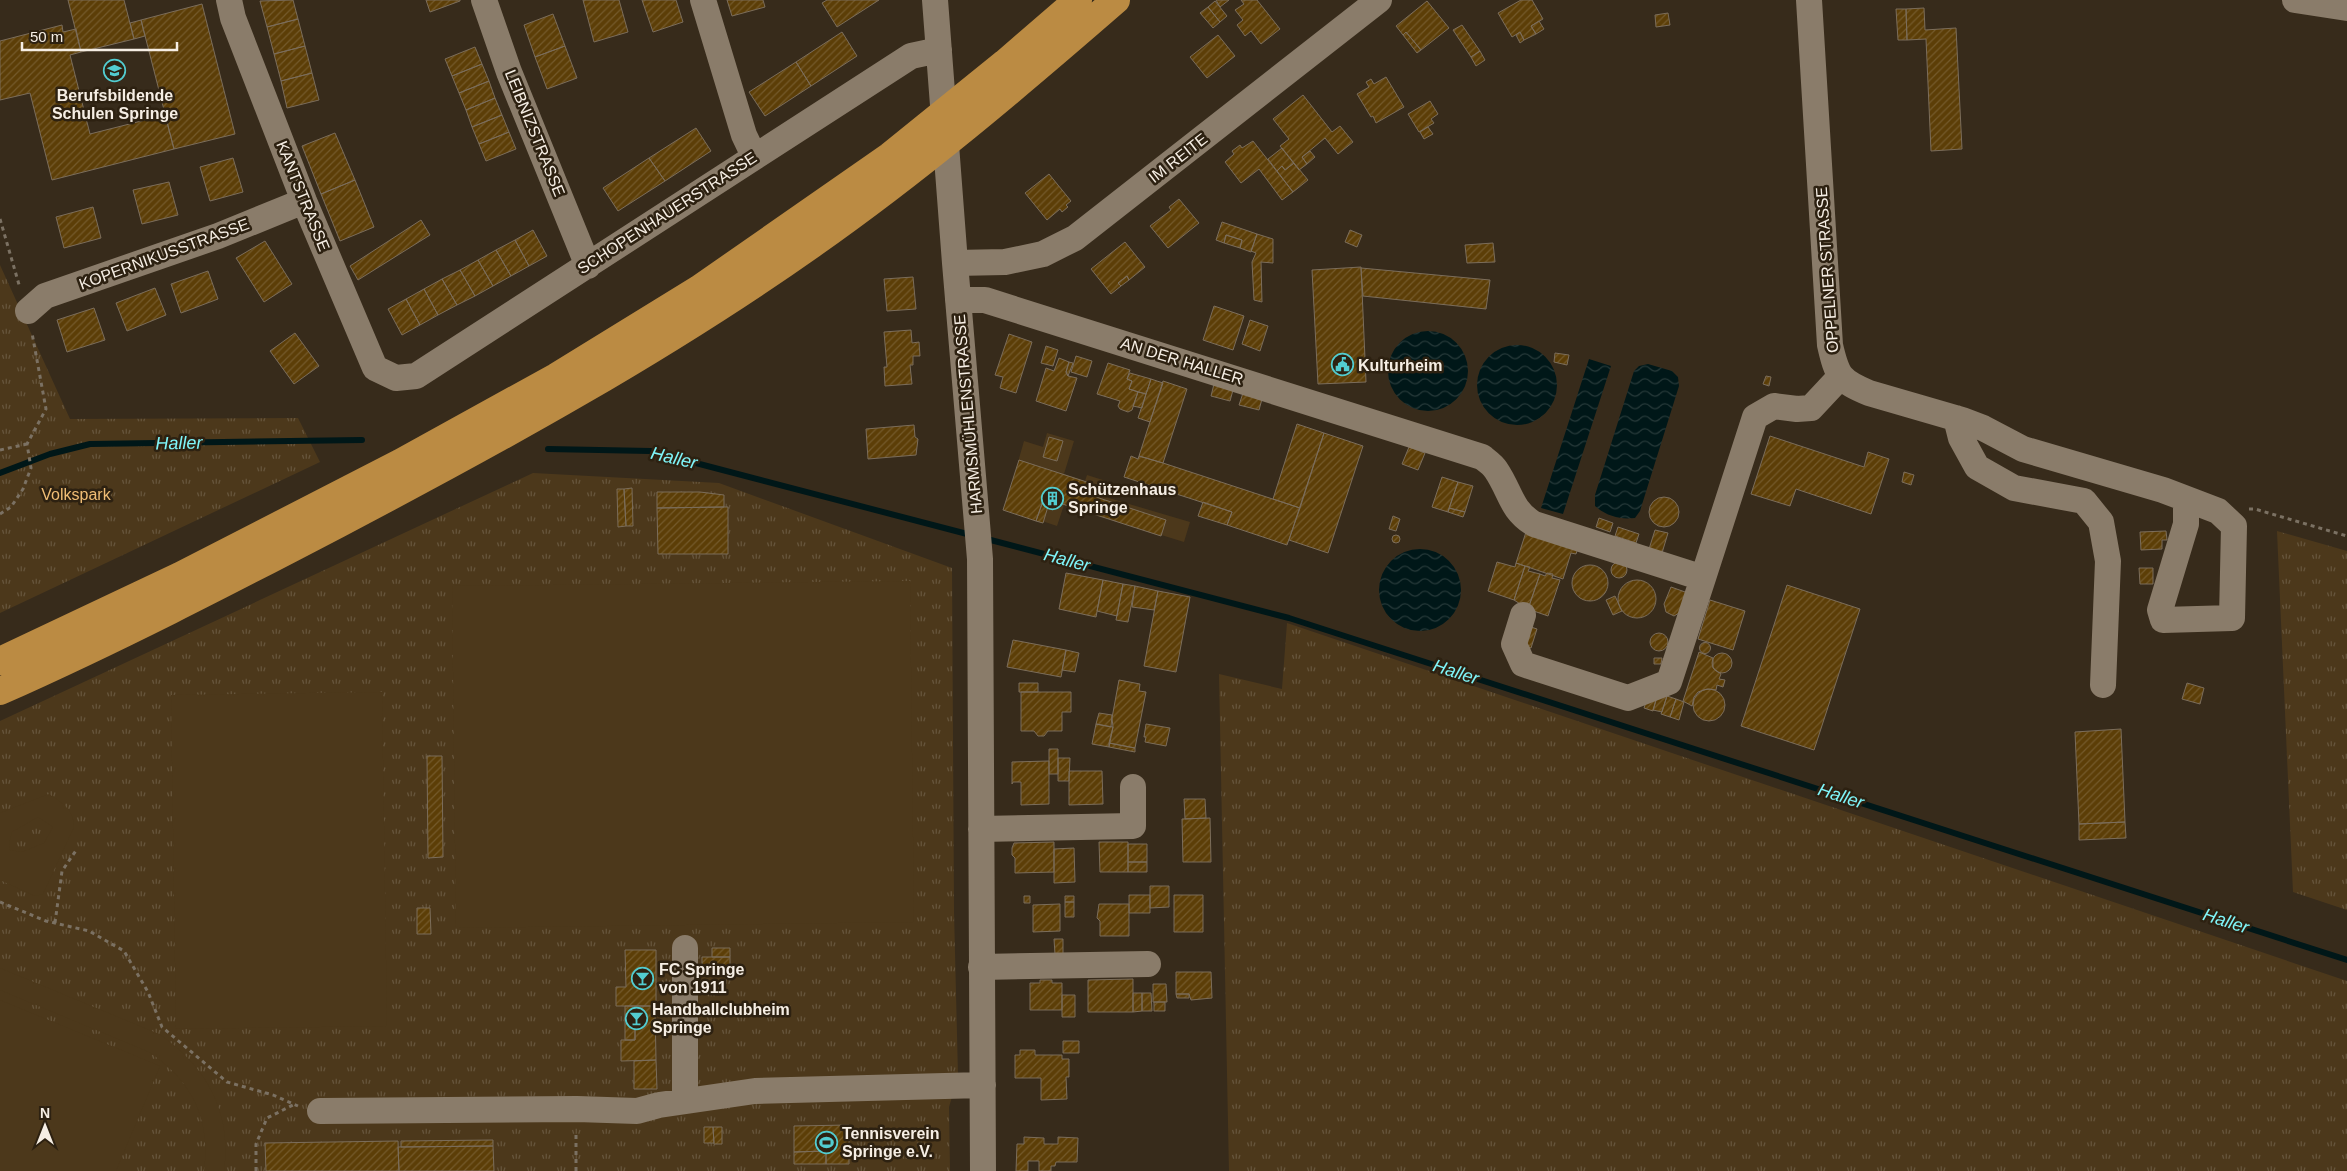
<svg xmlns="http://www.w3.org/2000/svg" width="2347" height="1171" font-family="Helvetica,sans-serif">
<defs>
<pattern id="grass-tufts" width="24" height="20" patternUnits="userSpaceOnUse" patternTransform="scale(1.25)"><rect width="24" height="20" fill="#4c381b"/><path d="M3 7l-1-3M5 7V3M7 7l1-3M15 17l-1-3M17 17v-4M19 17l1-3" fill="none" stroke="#66553c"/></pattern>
<pattern id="water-waves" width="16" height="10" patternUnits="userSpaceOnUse" patternTransform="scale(1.25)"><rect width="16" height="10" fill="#001718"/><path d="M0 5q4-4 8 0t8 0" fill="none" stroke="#263939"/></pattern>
<pattern id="building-hatch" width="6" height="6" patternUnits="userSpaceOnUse" patternTransform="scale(1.25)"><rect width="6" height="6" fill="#5c3e07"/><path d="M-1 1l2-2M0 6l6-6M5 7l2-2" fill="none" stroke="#745a2b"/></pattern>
</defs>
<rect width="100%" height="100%" fill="#372b1b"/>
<path fill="url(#grass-tufts)" d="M0 265 70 419 298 418 320 462 0 613Z
M533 473 719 483 952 568 954 912 958 1076 949 1107 950 1171H0V721Z
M2277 531 2347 551V910L2293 892Z
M1287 623 2347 981V1171H1229L1219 674 1282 689Z"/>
<path fill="#4c381b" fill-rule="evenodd" d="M1047 433 1074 441 1064 474 1085 481 1087 475 1106 481 1102 496 1190 522 1184 542 1064 505 1057 526 1027 516 1041 469 1018 462 1024 441 1043 447Z
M910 581 914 922 456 928 452 586Z
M382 692 387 1026 176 1029 171 695Z
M49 794C62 803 74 809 74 827L43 894 35 896 0 880V813ZM38 817 53 827 44 843 22 852 10 850 9 844 12 832Z
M0 968 159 1034C207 1067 232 1112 224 1171H204C211 1119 192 1081 149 1052L0 990Z
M0 1000 160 1066 116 1171H0Z"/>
<path fill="url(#water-waves)" d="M1388 371a40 40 0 1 1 80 0a40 40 0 1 1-80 0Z
M1477 385a40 40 0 1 1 80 0a40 40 0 1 1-80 0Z
M1589 359 1611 366 1563 514 1541 508Z
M1648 364 1672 371 1678 377 1679 386 1640 511 1635 518C1621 520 1606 516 1595 506V495L1634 371 1639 366Z
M1379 590a41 41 0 1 1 82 0a41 41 0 1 1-82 0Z"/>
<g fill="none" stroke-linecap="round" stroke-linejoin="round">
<path stroke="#001718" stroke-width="6" d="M548 449 650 451 971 535
M0 473 50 454 90 444 362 440
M983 538 1289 618 2347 960"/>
</g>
<path fill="url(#building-hatch)" stroke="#7b6d5b" d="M68 0H124L134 39 81 52Z
M293 0 298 19 267 27 260 1Z
M426 0H460V1L430 12Z
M583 0H619L628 32 594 42Z
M642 0H676L683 22 653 32Z
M727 0H763L765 7 732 16Z
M827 0H879L837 27 822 3Z
M1216 0H1229L1220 7Z
M1241 0H1257L1280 29 1261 44 1251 31 1245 36 1237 25 1243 20 1235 10 1244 4Z
M1521 0H1532L1543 19 1531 26 1536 34 1524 40 1520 32 1512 37 1498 13Z
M1215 1 1227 16 1220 22 1208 7Z
M1427 1 1449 28 1421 50 1406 32 1403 35 1396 26Z
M202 4 235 134 174 149 141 20Z
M1208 7 1220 22 1213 28 1200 13Z
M1924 8 1925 30 1956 28 1962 149 1931 151 1926 39 1907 40 1906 9Z
M1896 9H1906L1907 40H1898Z
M1668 13 1670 25 1656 27 1655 15Z
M553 14 565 46 535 57 524 25Z
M298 19 305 46 274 54 267 27Z
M141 20 145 36 134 39 130 23Z
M1539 21 1544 29 1536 34 1531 26Z
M62 25 63 32 76 29 81 52 70 55 90 134 165 115 174 149 52 180 30 93 0 100V41Z
M1462 25 1480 51 1471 57 1453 30Z
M842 32 857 56 811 86 796 62Z
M1406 32 1421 50 1417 53 1403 35Z
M1520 32 1524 40 1520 43 1516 35Z
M1218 35 1235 56 1207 78 1190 57Z
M305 46 312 73 281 81 274 54Z
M565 46 577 78 547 89 535 57Z
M475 47 482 64 452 76 445 59Z
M1480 51 1485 60 1476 66 1471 57Z
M796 62 811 86 765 116 749 92Z
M482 64 489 81 459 93 452 76Z
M312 73 319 100 287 108 281 81Z
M1386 77 1404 107 1376 123 1373 116 1371 117 1357 94 1369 87 1366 82 1371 79 1374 84Z
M489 81 495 98 466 110 459 93Z
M1303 95 1332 132 1340 126 1353 142 1338 154 1325 138 1302 157 1307 164 1299 170 1280 146 1289 139 1273 119Z
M495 98 502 115 472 127 466 110Z
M1430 101 1438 114 1431 119 1434 123 1419 132 1408 114Z
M502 115 509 132 479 144 472 127Z
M1428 127 1433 134 1424 139 1420 132Z
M696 128 711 151 665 181 649 158Z
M509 132 516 149 486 161 479 144Z
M335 133 355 180 321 194 302 146Z
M1253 141 1293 192 1282 200 1259 169 1241 183 1225 162 1234 154 1232 151 1240 145 1242 148Z
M1282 148 1294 163 1285 170 1282 166 1277 171 1268 159Z
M1310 151 1315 157 1307 164 1302 157Z
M233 158 243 192 210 201 200 167Z
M649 158 665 181 618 211 603 188Z
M1294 163 1308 180 1293 192 1277 171 1282 166 1285 170Z
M1049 174 1071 201 1066 205 1068 207 1062 212 1060 209 1047 220 1025 193Z
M355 180 374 227 340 241 321 194Z
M169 182 178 215 142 224 133 190Z
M1179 199 1199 223 1168 248 1150 226 1171 210 1169 207Z
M93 207 101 238 64 248 56 217Z
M421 220 430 235 358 280 350 266Z
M1222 222 1257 234 1251 252 1240 248 1242 240 1226 235 1224 243 1216 240Z
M533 230 547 256 529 266 515 240Z
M1350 230 1362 235 1357 247 1345 242Z
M1257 234 1273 239V263L1261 262 1262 302 1254 300 1252 262 1256 253 1251 251Z
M1226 235 1242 240 1240 248 1224 243Z
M515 240 529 266 511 276 496 250Z
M265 241 292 284 264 302 236 258Z
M1125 242 1145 267 1129 280 1127 276 1118 283 1121 286 1111 294 1091 269Z
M1493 243 1495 262 1467 263 1465 245Z
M496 250 511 276 493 286 478 260Z
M478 260 493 286 475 296 460 270Z
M1361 267 1366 382 1318 384 1312 270Z
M1361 268 1490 280 1486 309 1363 296Z
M460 270 475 296 457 305 442 279Z
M208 271 218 299 181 313 171 284Z
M1127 276 1129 280 1121 286 1118 283Z
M913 277 916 309 887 311 884 279Z
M442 279 457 305 438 315 424 289Z
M155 288 166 315 127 331 116 303Z
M424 289 438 315 420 325 406 299Z
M406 299 420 325 402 335 388 309Z
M1214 306 1244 316 1233 350 1203 340Z
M94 308 105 340 67 352 57 320Z
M1250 320 1268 326 1260 351 1242 344Z
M911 330 912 343 919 342 920 356H913V365H910L912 384 885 386 884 367H887L884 332Z
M295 333 319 366 294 384 270 351Z
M1009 334 1032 342 1016 393 1000 388 1003 377 995 375Z
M1046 346 1058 350 1053 366 1041 363Z
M1555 353 1569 355 1567 365 1554 362Z
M1076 356 1092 361 1087 377 1071 372Z
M1059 358 1069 362 1066 372 1068 376 1077 378 1066 411 1036 401 1046 368 1054 371Z
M1069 362 1073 363 1068 376 1066 372Z
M1108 363 1130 370 1127 379 1132 381 1129 389 1138 392 1132 410 1128 412 1120 409 1118 406 1120 401 1097 394Z
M1130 373 1151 379 1146 394 1129 389 1132 381 1127 379Z
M1766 376 1771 377 1769 386 1763 384Z
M1151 379 1163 383 1150 422 1138 418Z
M1163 381 1187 389 1163 463 1139 456Z
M1214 384 1233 390 1230 401 1211 396Z
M1138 392 1146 394 1142 408 1133 406Z
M1243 393 1262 399 1259 410 1239 405Z
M1297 424 1324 433 1300 508 1273 499Z
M914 425 915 437 918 439 916 455 868 459 866 429Z
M1324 433 1363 446 1328 553 1289 540Z
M1770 436 1864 467 1868 452 1889 459 1871 514 1796 489 1790 506 1751 494Z
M1049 437 1063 441 1057 461 1043 457Z
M1409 447 1425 453 1418 470 1402 464Z
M1131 456 1138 459 1139 456 1163 463 1300 508 1287 545 1227 525 1232 512 1124 477Z
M1019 460 1099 486 1096 497 1166 520 1161 536 1044 498 1036 521 1003 510Z
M1904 472 1914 475 1911 485 1902 482Z
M1442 477 1458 482 1448 512 1432 507Z
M1458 482 1473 486 1465 512 1449 508Z
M632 488 633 526H626L624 489Z
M617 489H624L626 526 618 527Z
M657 492H700L724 495V507L657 508Z
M1649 512a15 15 0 1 1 30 0a15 15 0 1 1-30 0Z
M1044 498 1050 500 1043 523 1036 521Z
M1203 502 1232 512 1227 525 1198 516Z
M724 507H728V554H658L657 508Z
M1449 508 1465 512 1463 517 1448 512Z
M1393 516 1400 519 1396 531 1389 529Z
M1599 518 1613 523 1610 532 1596 527Z
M1618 527 1639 534 1636 543 1615 536Z
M1655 530 1668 533 1662 553 1649 549Z
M2166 531 2167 540H2162V549L2141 550 2140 532Z
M1526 532 1578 548 1576 554 1571 553 1563 579 1516 563Z
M1392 539a4 4 0 1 1 8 0a4 4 0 1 1-8 0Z
M1611 570a8 8 0 1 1 16 0a8 8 0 1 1-16 0Z
M1497 562 1515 567 1516 563 1525 566 1514 600 1488 591Z
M1572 583a18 18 0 1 1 36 0a18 18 0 1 1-36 0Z
M1525 566 1530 567 1528 571 1540 574 1528 609 1514 600Z
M2139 568H2153V584H2140Z
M1066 573 1103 580 1096 617 1059 609Z
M1547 573 1553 574 1552 578 1560 580 1548 616 1528 609 1540 574 1545 576Z
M1103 580 1123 584 1117 616 1097 611Z
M1618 599a19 19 0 1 1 38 0a19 19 0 1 1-38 0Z
M1123 584 1135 586 1128 622 1116 620Z
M1787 585 1860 609 1814 750 1741 726Z
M1135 586 1158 591 1154 610 1132 607Z
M1671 587 1688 593 1679 613 1674 616 1666 612 1664 604Z
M1158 591 1190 597 1176 672 1144 666Z
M1615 596 1622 611 1613 615 1606 600Z
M1710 600 1745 611 1733 650 1698 639Z
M1528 626 1537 629 1531 648 1522 645Z
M1650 642a9 9 0 1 1 18 0a9 9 0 1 1-18 0Z
M1013 640 1066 650 1061 677 1007 667Z
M1699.5 648a5.5 5.5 0 1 1 11 0a5.5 5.5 0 1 1-11 0Z
M1066 650 1079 653 1075 672 1062 670Z
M1699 652 1713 658V668L1721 674 1719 679 1725 680 1723 687 1717 685 1716 690 1707 689 1698 692 1694 697 1692 706 1683 701Z
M1712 663a10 10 0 1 1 20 0a10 10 0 1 1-20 0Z
M1654 658H1662L1661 664H1654Z
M1119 680 1140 684 1139 691 1146 692 1135 748 1109 743 1113 727 1112 718Z
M1019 683H1038V692H1019Z
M2187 683 2204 688 2200 704 2182 699Z
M1693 705a16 16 0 1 1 32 0a16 16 0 1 1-32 0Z
M1650 691 1658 693 1653 711 1644 708Z
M1021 692H1071V712H1062V731H1048L1044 736H1038L1034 731H1021Z
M1658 693 1667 696 1662 712 1653 710Z
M1667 696 1676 699 1670 717 1661 714Z
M1676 699 1684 702 1679 720 1670 717Z
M1099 713 1112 715 1111 727 1096 724Z
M1096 724 1113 727 1109 747 1092 744Z
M1146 724 1170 728 1166 746 1145 742 1146 737H1144Z
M2121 729 2125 822 2079 824 2075 732Z
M1109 743 1135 748V752L1109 747Z
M1049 749H1058V774H1049Z
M427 756H442L443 857 428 858Z
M1058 758H1070L1069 781H1058Z
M1049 761V804L1021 805V782H1013L1012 784V762Z
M1069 771H1102L1103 804 1069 805Z
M1184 799H1205L1206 818 1185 819Z
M1210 818 1211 862H1183L1182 819Z
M2125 822 2126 838 2079 840V824Z
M1054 842V872L1015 873V858L1012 855V848L1014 843Z
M1099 842H1128V872H1100Z
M1128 844H1147V862H1128Z
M1074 848 1075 882 1054 883V849Z
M1128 862H1147V872H1128Z
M1150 886H1169V907L1150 908Z
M1129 895H1150V913H1129Z
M1174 895H1203V932H1174Z
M1024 896H1030V903H1024Z
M1065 896H1074V902H1065Z
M1065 902H1074V917H1065Z
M1060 904V931L1033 932V905Z
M1099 904H1129V936H1100V921L1097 918Z
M417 908H430L431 934H417Z
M1054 939H1063V954H1055Z
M712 948H730V957H712Z
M625 950H656V1006H616V987H626Z
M702 957H730V966H702Z
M1176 972H1211L1212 998 1191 1000 1189 994H1176Z
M1133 979V1012H1088V980Z
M1040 980H1052V983H1062V1010H1030V983H1040Z
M1153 984H1166L1167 1002H1153Z
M1133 993H1142V1011L1133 1012Z
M1142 993H1151L1152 1011H1142Z
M1176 994H1189V998H1177Z
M1062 995H1075V1017H1062Z
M1154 1002H1165V1011H1154Z
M625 1006H635V1040H625Z
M635 1006H655L656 1060 621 1061V1040H635Z
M1063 1041H1079V1053H1063Z
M1020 1050H1035V1055H1062V1059H1069V1077H1066L1067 1099 1041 1100V1078H1015V1055H1020Z
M656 1060 657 1089H634V1061Z
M849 1125V1164H826V1151L794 1152V1126Z
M704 1127H713L714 1143H704Z
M713 1127H722V1144H714Z
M1024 1137 1044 1138V1144H1058V1137L1078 1138 1077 1162H1056L1055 1166H1051V1171H1039V1161H1028V1171H1016L1017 1144H1024Z
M493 1140V1146L401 1147V1141Z
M398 1141 399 1171H266L265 1143Z
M493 1146 494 1171H399L398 1147Z
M826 1151V1164H794V1152Z"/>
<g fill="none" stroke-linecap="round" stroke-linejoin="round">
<path stroke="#7b7163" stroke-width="3" stroke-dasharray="4 4" stroke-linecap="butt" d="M0 219 20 288
M0 450 27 444
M2249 509H2255L2347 536
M0 514 11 507 23 489 31 468 27 444 46 409 32 333
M0 902 46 921 89 931 124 951 148 992 162 1027 227 1082 273 1095 298 1106
M55 923 62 871 77 849
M256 1171V1144L267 1118 293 1105
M576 1171V1132"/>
<path stroke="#8a7c6a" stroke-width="26" d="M229 0 233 18 304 201 375 368 396 378 416 376 911 56 939 50
M484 0 509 72 588 266
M703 0 744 135 754 156
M935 0 955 263 980 559 983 1171
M1809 0 1830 345C1837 376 1840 381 1869 393L1962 420 1983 428 2023 449 2163 490 2218 511 2234 526 2232 618 2163 620 2160 610 2186 524V499
M2295 0 2347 8
M955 263 1005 262 1043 254 1075 238 1379 0
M958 300H985L1482 457C1487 461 1493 465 1496 470 1511 492 1510 509 1534 524L1703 578 1755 417 1774 406 1797 409 1811 408 1840 377
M28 311 45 296 218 236 304 201
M1956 418 1961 438 1977 467 2014 488 2084 501 2101 522 2108 561 2103 685
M1523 615 1514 644 1523 664 1628 698 1669 682 1703 578
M981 829 1133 826V787
M685 948V1101
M981 967 1148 964
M320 1111 577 1109 637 1111 659 1105 755 1091 983 1085"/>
<path stroke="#bb8b43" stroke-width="28" d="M0 661 180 576 400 463 556 377 699 289 890 156 1005 63 1078 0
M0 691C115 640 227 582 338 524 500 439 662 350 811 245 918 170 1017 86 1116 0"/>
</g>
<defs>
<symbol id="school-ring" viewBox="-11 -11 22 22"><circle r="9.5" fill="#2d2111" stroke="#52ccd0" stroke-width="1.5"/><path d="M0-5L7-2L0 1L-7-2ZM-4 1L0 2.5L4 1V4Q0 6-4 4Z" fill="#52ccd0"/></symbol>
<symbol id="civic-ring" viewBox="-11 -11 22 22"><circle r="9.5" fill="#2d2111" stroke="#52ccd0" stroke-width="1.5"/><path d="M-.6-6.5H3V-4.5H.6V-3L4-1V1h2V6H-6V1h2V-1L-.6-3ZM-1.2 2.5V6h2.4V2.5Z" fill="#52ccd0"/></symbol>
<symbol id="building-ring" viewBox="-11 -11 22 22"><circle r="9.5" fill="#2d2111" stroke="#52ccd0" stroke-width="1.5"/><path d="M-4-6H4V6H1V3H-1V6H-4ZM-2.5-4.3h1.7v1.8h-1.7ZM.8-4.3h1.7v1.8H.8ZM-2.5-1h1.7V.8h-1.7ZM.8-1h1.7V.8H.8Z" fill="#52ccd0"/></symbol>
<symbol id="bar-ring" viewBox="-11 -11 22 22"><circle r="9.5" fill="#2d2111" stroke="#52ccd0" stroke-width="1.5"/><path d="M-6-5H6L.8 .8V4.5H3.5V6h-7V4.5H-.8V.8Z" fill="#52ccd0"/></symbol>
<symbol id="stadium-ring" viewBox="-11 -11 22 22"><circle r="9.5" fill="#2d2111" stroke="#52ccd0" stroke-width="1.5"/><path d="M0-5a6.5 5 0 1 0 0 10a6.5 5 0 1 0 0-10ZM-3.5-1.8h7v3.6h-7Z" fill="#52ccd0"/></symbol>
</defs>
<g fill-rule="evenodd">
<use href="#school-ring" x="102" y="58" width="25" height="25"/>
<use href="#civic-ring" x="1330" y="352" width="25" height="25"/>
<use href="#building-ring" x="1040" y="486" width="25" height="25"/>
<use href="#bar-ring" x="630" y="966" width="25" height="25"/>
<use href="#bar-ring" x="624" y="1006" width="25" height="25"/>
<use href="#stadium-ring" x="814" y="1130" width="25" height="25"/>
</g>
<g text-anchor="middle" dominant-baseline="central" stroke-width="5" stroke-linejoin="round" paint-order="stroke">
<g font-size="16" font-weight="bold" fill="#f6eee4" stroke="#2d2111" text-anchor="start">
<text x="115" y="95" text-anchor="middle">Berufsbildende<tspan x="115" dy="18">Schulen Springe</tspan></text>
<text x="1358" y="365">Kulturheim</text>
<text x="1068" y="489">Schützenhaus<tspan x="1068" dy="18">Springe</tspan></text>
<text x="659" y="969">FC Springe<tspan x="659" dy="18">von 1911</tspan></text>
<text x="652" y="1009">Handballclubheim<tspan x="652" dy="18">Springe</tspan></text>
<text x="842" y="1133">Tennisverein<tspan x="842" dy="18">Springe e.V.</tspan></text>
</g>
<g font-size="16" fill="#f6eee4" stroke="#2d2111">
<text transform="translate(535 133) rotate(68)">LEIBNIZSTRASSE</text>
<text transform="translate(1178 158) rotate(-38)">IM REITE</text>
<text transform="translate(303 196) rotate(68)">KANTSTRASSE</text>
<text transform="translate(667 213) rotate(-33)">SCHOPENHAUERSTRASSE</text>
<text transform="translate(164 254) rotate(-20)">KOPERNIKUSSTRASSE</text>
<text transform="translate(1827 270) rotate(-94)">OPPELNER STRASSE</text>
<text transform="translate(1182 361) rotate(17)">AN DER HALLER</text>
<text transform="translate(968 414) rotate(-95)">HARMSMÜHLENSTRASSE</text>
</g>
<g font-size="16" fill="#f0bd75" stroke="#2d2111">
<text x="76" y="494">Volkspark</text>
</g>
<g font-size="18" font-style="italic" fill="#7ff5f9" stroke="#2d2111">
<text transform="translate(179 443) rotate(-1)">Haller</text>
<text transform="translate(674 458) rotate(13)">Haller</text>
<text transform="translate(1067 560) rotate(15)">Haller</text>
<text transform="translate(1456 672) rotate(18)">Haller</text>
<text transform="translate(1841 796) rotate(18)">Haller</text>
<text transform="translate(2226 921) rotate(18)">Haller</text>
</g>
</g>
<g transform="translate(45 1126)" stroke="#2d2111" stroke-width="4" paint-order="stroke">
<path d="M0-4L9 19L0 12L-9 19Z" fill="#f6eee4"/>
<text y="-8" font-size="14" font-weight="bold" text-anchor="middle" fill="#f6eee4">N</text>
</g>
<path d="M22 42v8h155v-8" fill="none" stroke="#f6eee4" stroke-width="2.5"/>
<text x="30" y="42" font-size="15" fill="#f6eee4" stroke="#2d2111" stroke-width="4" paint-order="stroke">50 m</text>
</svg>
